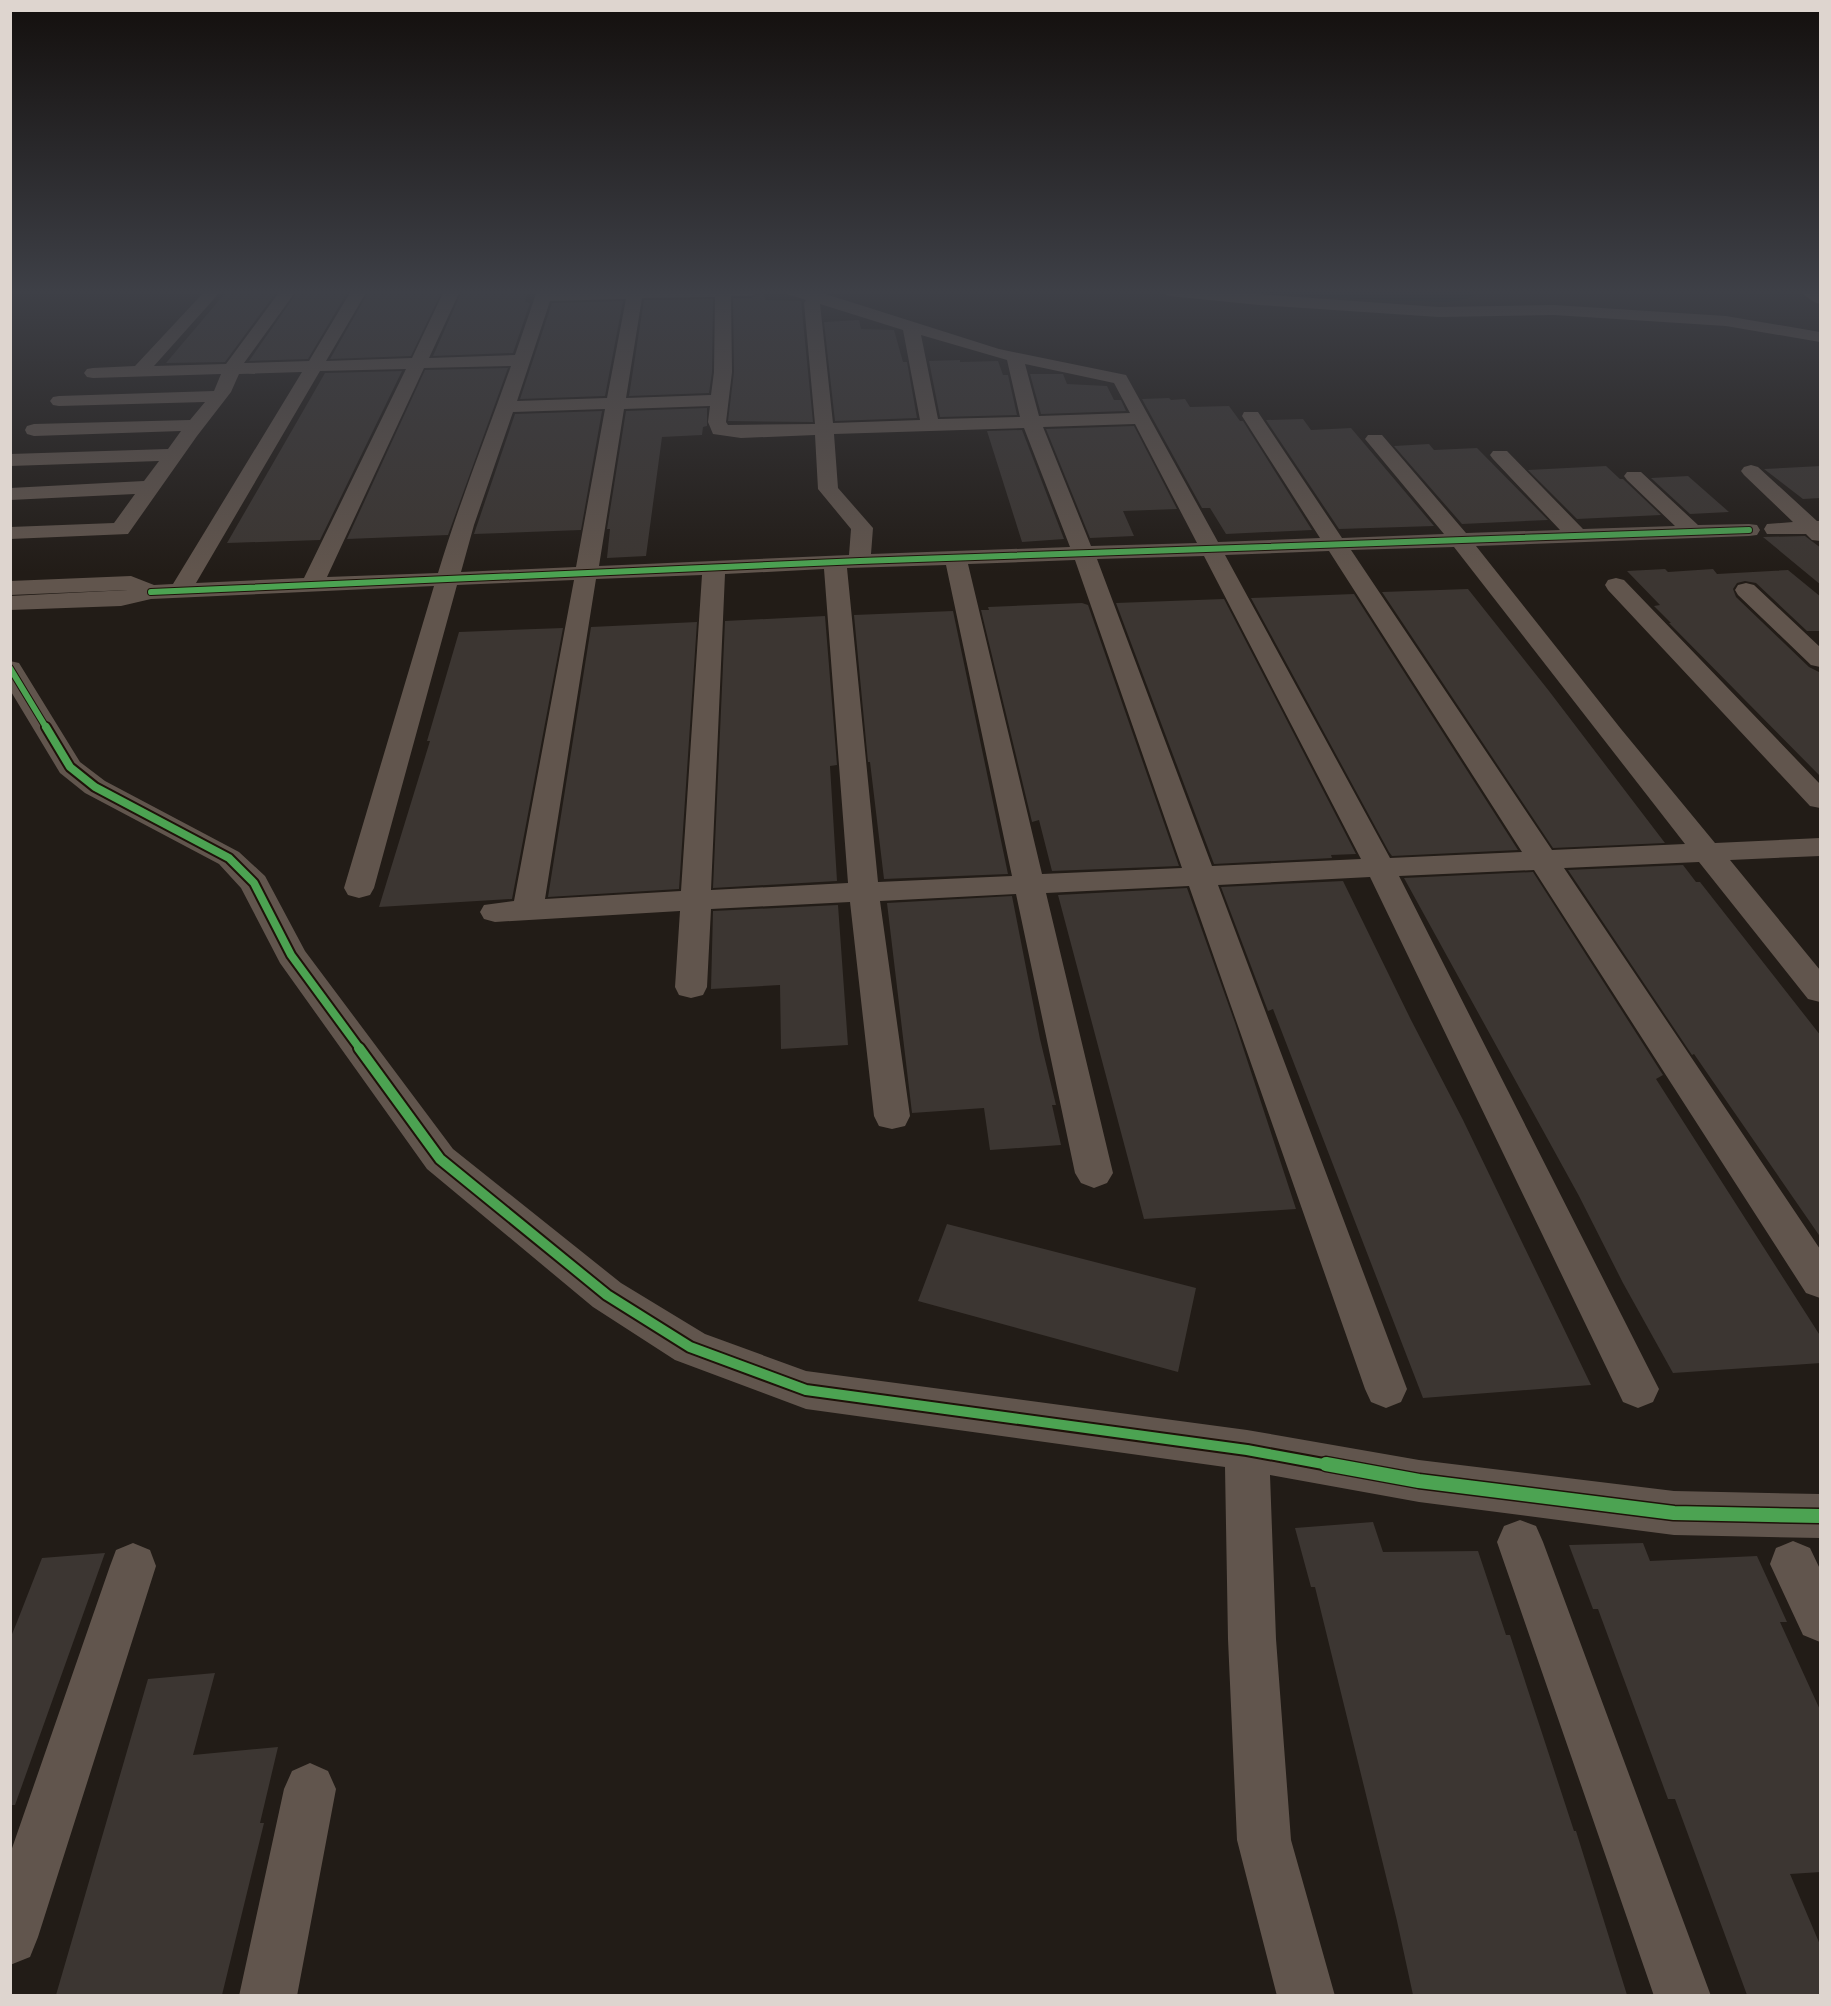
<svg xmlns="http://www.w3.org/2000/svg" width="1831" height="2006" font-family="Signika,sans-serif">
<rect width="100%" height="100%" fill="#221c17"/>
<path fill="#031514" d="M1250 291H1471L1474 295C1458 305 1434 301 1415 301 1360 300 1305 296 1250 291Z"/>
<path fill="#3c3632" d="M227 291H277L225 362 166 363Z
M298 291H348L308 359 249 361Z
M369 291H442L411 356 330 359Z
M462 291H528L525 302 530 303 513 353 433 356Z
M761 293H764L765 300 801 301 813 422 728 421 734 372 733 298H752Z
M713 299 712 372 709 393 629 396 644 300Z
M623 301 605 396 520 399 552 303Z
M859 320 861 329 894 330 903 362H907L917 418 835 421 824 322Z
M960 360V362L998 361 1003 375H1008L1017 415 940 417 929 361Z
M508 368 448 535 347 539 425 370Z
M402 371 320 540 227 543 325 373Z
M1030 374H1063L1067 384 1107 386 1114 400H1121L1126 411 1041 414Z
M1169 398 1171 400 1185 399 1190 407 1229 406 1240 421H1243L1312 530 1226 534 1210 508H1202L1142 399Z
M707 408V426L703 427 702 435 662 437 646 556 607 558 610 529H607L626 411Z
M602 411 581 530 474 534 515 414Z
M1303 419 1311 430 1351 428 1434 526 1339 529 1266 420Z
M1134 426 1177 509 1123 511 1134 536 1090 538 1046 429Z
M1022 430 1064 539 1022 542 987 431Z
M1429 444 1434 450 1477 448 1548 520 1462 524 1394 446Z
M1606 466 1620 479H1623L1661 515 1577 519 1528 470Z
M1821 466V498L1803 499 1764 469Z
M1688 476 1729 512 1690 514 1651 478Z
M1805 536 1821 548V585L1763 537Z
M1665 569 1668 572 1713 569 1717 574 1788 570 1821 597V631H1807L1756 583 1745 581 1737 583 1733 589 1736 597 1809 667 1821 673V777L1669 623H1671L1654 606 1660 605 1627 571Z
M1468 589 1549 691 1665 843 1553 848 1382 592Z
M1354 594 1518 850 1392 856 1389 852 1251 598Z
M1224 599 1356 854 1331 855 1332 858 1214 864 1116 603Z
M1082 603 1088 605 1179 866 1052 871 1039 820 1032 822 981 610H989L988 607Z
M953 611 1008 874 884 879 870 762H868L854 615Z
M825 616 837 765 830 766 837 881 713 888 725 621Z
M697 622 679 889 548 897 591 627Z
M563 628 512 899 379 907 430 741H427L459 632Z
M1683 865 1696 882H1700L1821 1036V1238L1694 1054 1692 1055 1568 870Z
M1533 872 1663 1075 1656 1079 1821 1337V1363L1673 1373 1623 1283 1579 1196 1404 878Z
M1343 881 1411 1020 1463 1120 1591 1385 1423 1398 1273 1009 1268 1011 1221 887Z
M1187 888 1235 1023 1296 1209 1144 1219 1058 895Z
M1012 896 1040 1039 1056 1105H1052L1061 1145 990 1150 984 1108 912 1113 887 903Z
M838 905 848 1045 781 1049 780 985 711 989 713 911Z
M947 1224 1196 1288 1178 1372 918 1301Z
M1373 1522 1383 1552 1478 1551 1506 1635H1510L1574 1831H1576L1627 1995H1413L1397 1921 1315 1587H1311L1295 1528Z
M1643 1543 1650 1561 1757 1556 1787 1622H1780L1821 1712V1872L1790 1874 1821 1947V1995H1747L1675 1799H1668L1598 1609H1593L1569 1545Z
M105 1553 15 1805H10V1639L17 1622 42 1558Z
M215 1673 193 1755 278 1747 260 1823H264L222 1995H56L148 1679Z"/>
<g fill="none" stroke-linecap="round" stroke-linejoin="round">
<path fill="#61554d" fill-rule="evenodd" d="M205 291H221L154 366 226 364 280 291H296L244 363 309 361 351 291H367L326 361 412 358 444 291H460L429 358 515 355 537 291H760L752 296H731L732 372 726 422 728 425 815 424 804 303 806 300 787 294 785 291H816L999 349 1126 375 1218 542 1320 538 1242 416 1244 412H1258L1342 538 1444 534 1365 439 1368 435H1382L1466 533 1560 530 1493 459 1490 455 1493 451H1507L1583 529 1675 526 1627 480 1624 476 1627 472H1641L1698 525 1749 524 1757 525 1760 530 1757 535 1749 536 1476 546 1621 729 1715 843 1820 838V856L1730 860 1820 970V1002L1808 999 1699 862 1564 868 1820 1249V1298L1806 1293 1534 870 1399 876 1659 1389 1653 1402 1638 1408 1623 1402 1370 877 1218 885 1407 1389 1401 1402 1386 1408 1371 1402 1365 1389 1189 886 1046 893 1113 1173 1107 1183 1094 1188 1081 1183 1075 1173 1016 894 880 901 910 1116 905 1126 892 1129 879 1126 874 1116 850 902 711 909 707 987 703 995 691 998 679 995 675 987 680 911 495 922 484 919 480 912 484 905 514 901 574 580 457 585 374 888 370 895 359 898 348 895 344 888 434 586 151 599 121 606 10 610V596L128 590 10 595V581L131 576 154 585 173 584 302 372 239 374 231 392 197 436 128 534 10 539V527L114 523 135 494 10 500V488L144 481 159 461 10 466V454L168 449 181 431 34 436 27 434 25 430 27 426 34 424 190 420 205 402 59 406 53 405 50 401 53 397 59 396 214 391 221 374 93 378 87 377 84 373 87 369 93 368 135 366ZM715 297 714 372 711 395 626 398 642 298ZM626 299 607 398 517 401 550 301ZM820 304 903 330 920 420 833 423ZM921 335 1007 360 1020 417 938 419ZM1025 364 1114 383 1130 413 1039 416ZM511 366C487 434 459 503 438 573L327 577 424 368ZM406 369 304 578 196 583 320 371ZM710 406 708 422 713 434 741 438 815 435 818 489 851 529 849 555 599 566 624 409ZM605 409 576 567 461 572 474 525 513 412ZM1135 424 1197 543 1091 546 1043 427ZM1024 428 1070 547 871 554 873 528 838 488 834 434ZM1454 547 1685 844 1552 850 1351 550ZM1329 551 1522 852 1390 858 1225 555ZM1204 556 1361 859 1212 866 1097 559ZM1075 560 1182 868 1042 874 968 564ZM946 565 1012 876 878 882 847 568ZM824 569 848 883 711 890 725 574ZM702 575 681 891 545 899 596 579Z
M1161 291H1215L1439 307 1554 305 1726 316 1820 332V342L1726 326 1554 315 1439 317 1259 305 1169 296Z
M1799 291 1820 293V304L1814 302Z
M1751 465 1758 467 1817 521H1820V541L1812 540 1806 534H1767L1764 529 1767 524 1793 522 1744 475 1741 471 1744 467Z
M1616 578 1624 580 1820 784V808L1810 806 1608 590 1605 585 1608 580Z
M1746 583 1754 585 1820 647V667L1811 665 1738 595 1735 590 1738 585Z
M10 661 19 663 80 762 105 781 239 852 265 876 305 951 453 1149 621 1283 705 1334 806 1371 1247 1430 1419 1460 1674 1491 1820 1494V1538L1674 1535 1419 1502 1270 1475 1276 1639 1291 1840 1335 1996H1277L1237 1840 1228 1639 1225 1467 806 1409 675 1360 593 1307 427 1169 280 963 241 888 219 864 85 793 60 773 10 690Z
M1520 1520 1536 1526 1543 1542 1711 1996H1654L1497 1542 1504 1526Z
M1793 1541 1810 1548 1820 1569V1642L1803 1635 1770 1564 1776 1548Z
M133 1543 150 1550 156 1566 38 1937 30 1957 10 1965V1854L110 1566 116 1550Z
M310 1763 328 1771 336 1789 297 1996H239L284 1789 292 1771Z"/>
<defs>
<path id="cycleway-far3" d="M151 592 860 561 1749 530
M10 668 47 729"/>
<path id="cycleway-far2" d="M46 727 70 767 95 787 229 858 254 883 291 955 360 1049"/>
<path id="cycleway-far1" d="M359 1048 440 1159 607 1295 690 1347 806 1390 1247 1450 1334 1466"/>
<path id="cycleway" d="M1326 1464 1419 1481 1674 1513 1820 1516"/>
</defs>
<use href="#cycleway-far3" stroke="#1e1209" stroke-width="8"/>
<use href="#cycleway-far2" stroke="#1e1209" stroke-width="12"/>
<use href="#cycleway-far1" stroke="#1e1209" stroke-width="14"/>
<use href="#cycleway" stroke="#1e1209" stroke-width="17"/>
<use href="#cycleway-far3" stroke="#4ca352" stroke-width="6"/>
<use href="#cycleway-far2" stroke="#4ca352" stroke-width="8"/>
<use href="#cycleway-far1" stroke="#4ca352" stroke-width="10"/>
<use href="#cycleway" stroke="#4ca352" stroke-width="14"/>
</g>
<linearGradient id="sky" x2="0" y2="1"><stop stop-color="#130f0d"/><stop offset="0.51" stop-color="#3e4047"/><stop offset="1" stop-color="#3e4047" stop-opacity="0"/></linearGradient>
<rect width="1831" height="572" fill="url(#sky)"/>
<rect width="1831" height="2006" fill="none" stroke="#ded5cf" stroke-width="24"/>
</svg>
